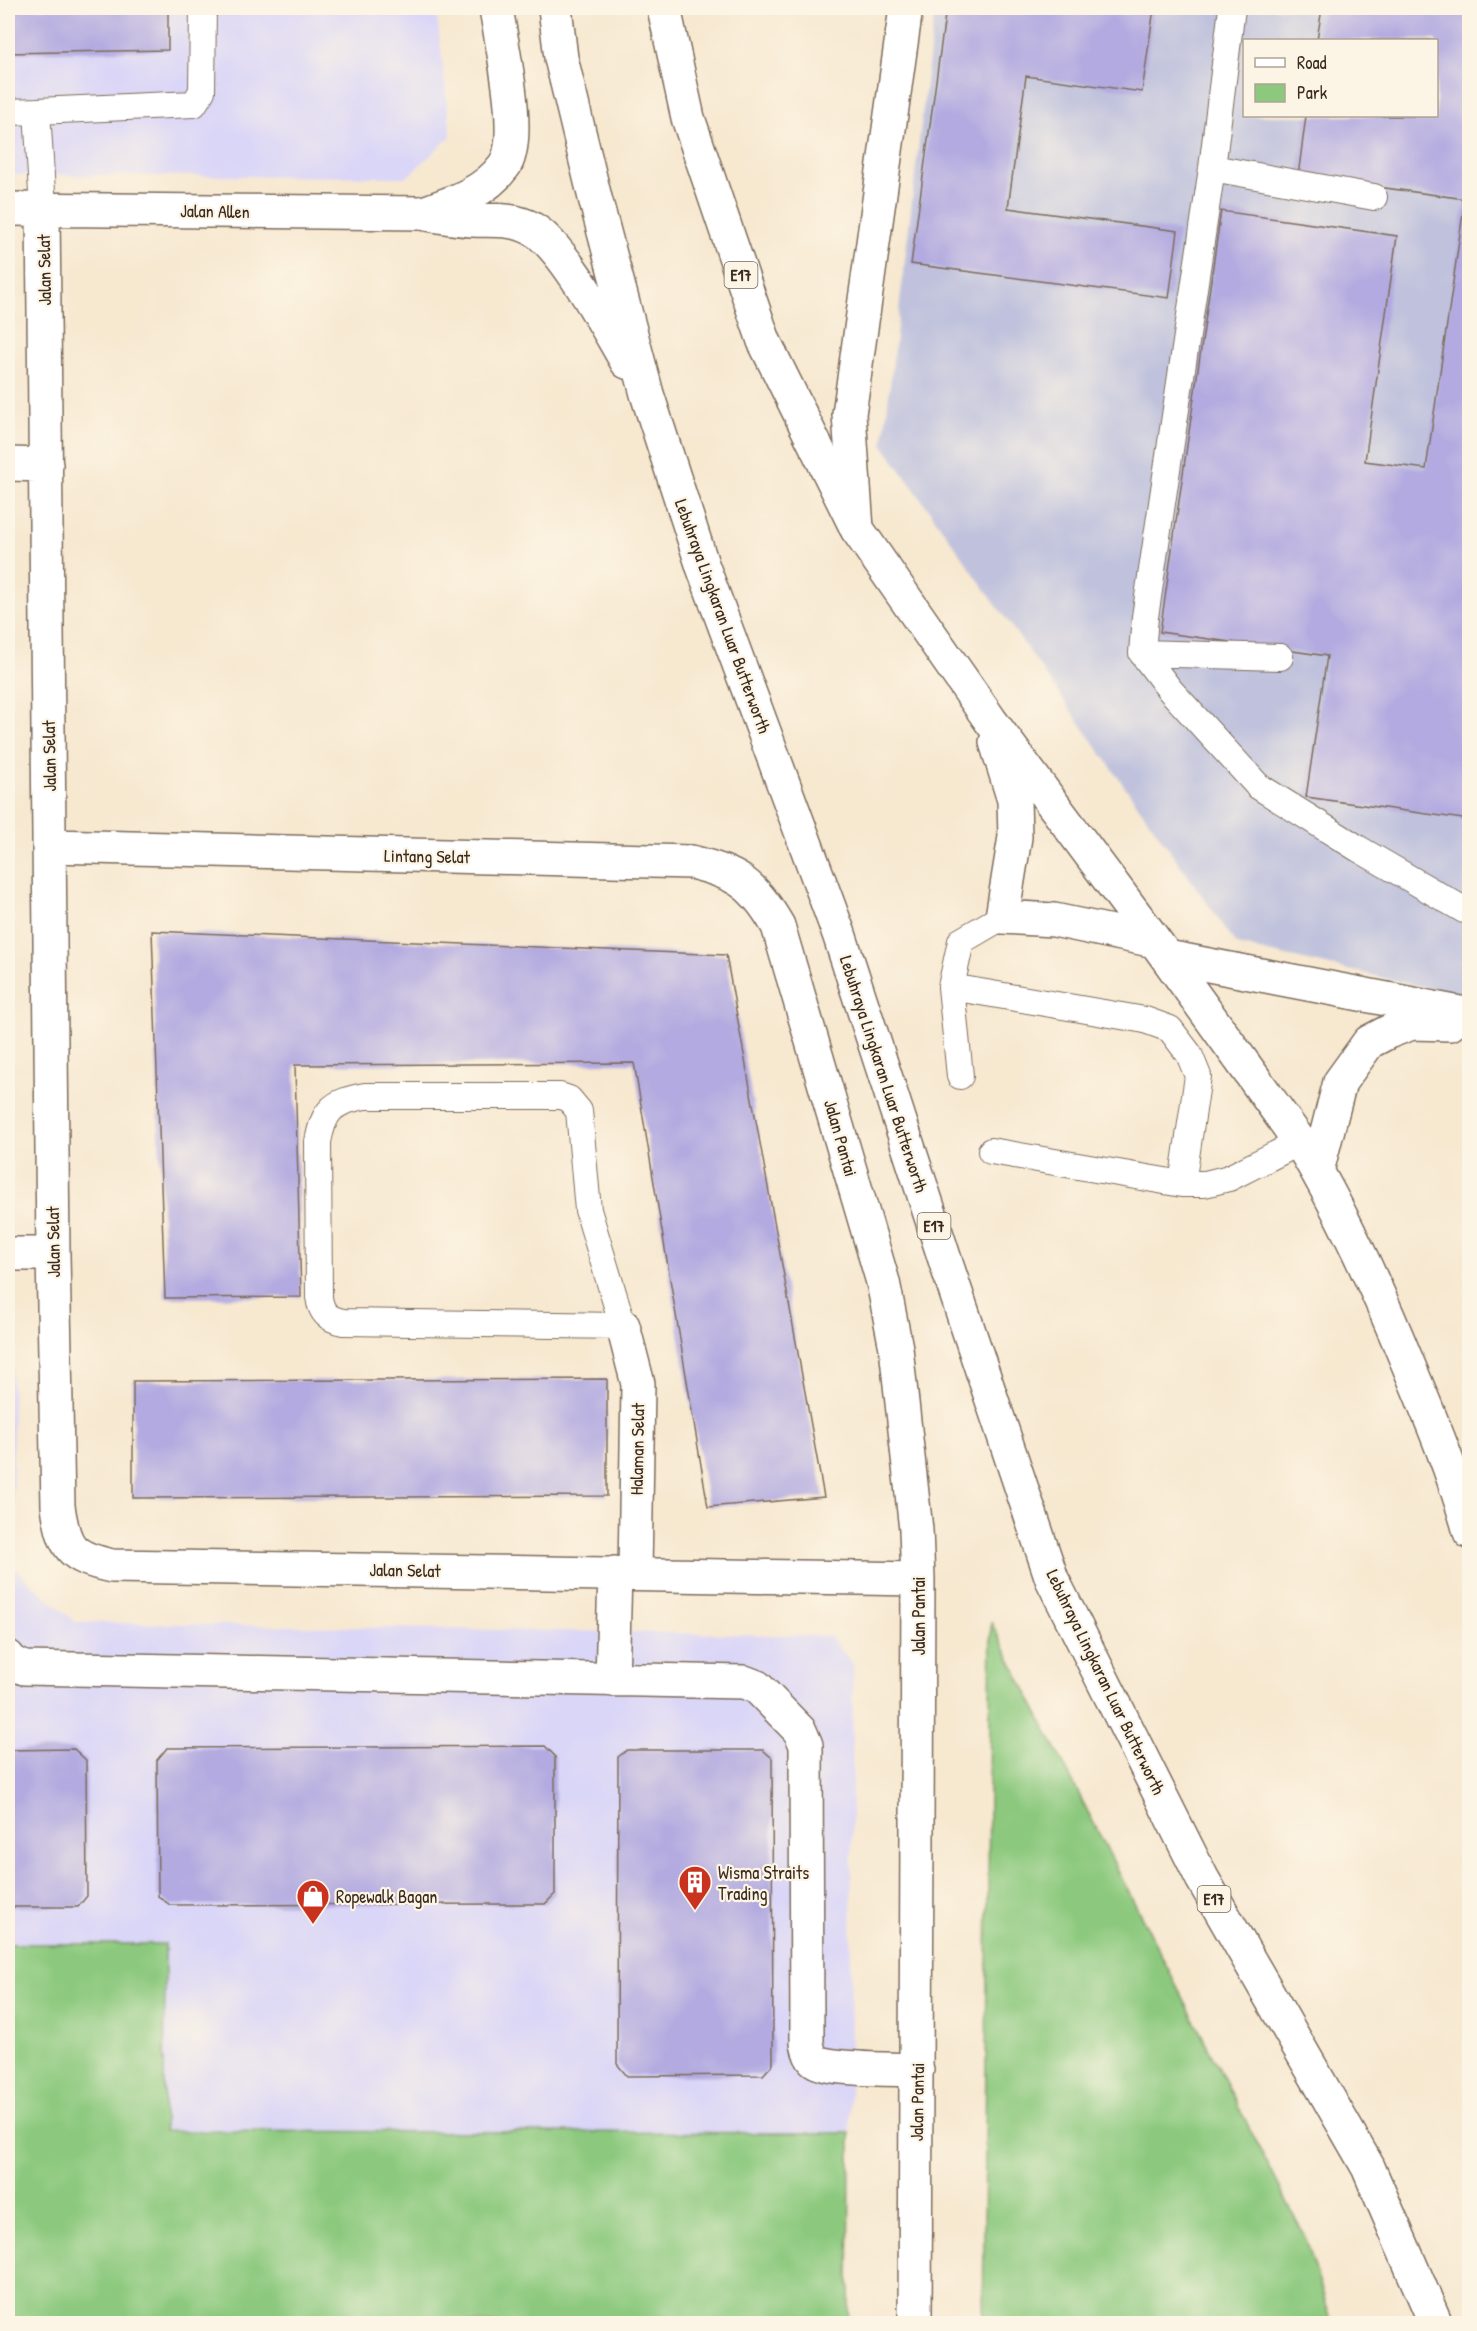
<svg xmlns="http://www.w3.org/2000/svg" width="1477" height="2331" font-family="'Patrick Hand',sans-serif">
<rect width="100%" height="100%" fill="#fcf5e5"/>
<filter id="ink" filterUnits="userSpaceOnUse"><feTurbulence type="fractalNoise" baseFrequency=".0167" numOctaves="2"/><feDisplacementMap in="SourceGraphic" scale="12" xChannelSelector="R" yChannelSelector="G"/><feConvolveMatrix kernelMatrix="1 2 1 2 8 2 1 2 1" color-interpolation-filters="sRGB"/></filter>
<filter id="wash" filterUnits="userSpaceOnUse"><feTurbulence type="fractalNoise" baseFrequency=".008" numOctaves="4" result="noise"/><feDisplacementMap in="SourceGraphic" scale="24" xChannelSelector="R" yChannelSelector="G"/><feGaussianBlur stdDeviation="1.35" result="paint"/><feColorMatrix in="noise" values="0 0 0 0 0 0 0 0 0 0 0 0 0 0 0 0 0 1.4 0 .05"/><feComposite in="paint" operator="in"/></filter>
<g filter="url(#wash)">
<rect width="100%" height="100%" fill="#f7e8d0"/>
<path fill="#dad6f7" d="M8 8H436L451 136 407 177 8 175Z
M8 914 14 1568 75 1622 830 1636 853 1664 850 2133 164 2131 165 1945 8 1944Z"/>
<path fill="#c0c2dd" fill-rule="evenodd" d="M935 8H1469V997L1237 945 883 445ZM1244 40H1436V116H1244Z"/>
<path fill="#8cc97e" stroke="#647a4e" stroke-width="1.5" d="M991 1622 1306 2239 1332 2323H983Z
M8 1944H165L164 2131 850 2133 849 2323H8Z"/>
<g id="blocks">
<path fill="#b2aae0" d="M8 8H168V50L8 53Z
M946 8H1154L1142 92 1026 76 1008 208 1178 231 1169 298 911 264Z
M1322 8H1470V820L1306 797 1327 656 1160 632 1221 211 1397 236 1365 461 1426 469 1465 199 1298 176 1306 116H1436V40H1317Z
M152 931 726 955 824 1497 708 1507 634 1063 295 1065 301 1297 165 1298Z
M607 1379V1496L133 1498V1381Z
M545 1746 555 1756V1894L545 1904 170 1905 158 1896 157 1760 167 1748Z
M74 1749 86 1760 87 1896 78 1907H8V1750Z
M627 1750H763L772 1758 773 2064 763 2075 627 2076 617 2064 618 1757Z"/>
</g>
</g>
<g filter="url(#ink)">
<use href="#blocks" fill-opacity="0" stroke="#7d6c5c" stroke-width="1.5"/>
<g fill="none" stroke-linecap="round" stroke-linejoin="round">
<defs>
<path id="lane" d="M1232 8 1212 168 1145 617 1142 653 1170 690 1258 786 1359 849 1464 910 1470 911
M37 111 194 104 202 91 203 8
M8 112 37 111 43 209
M1212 168 1374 197
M1142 653 1280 657
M951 987 1145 1020 1170 1029 1189 1054 1198 1076 1182 1184
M960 1076 951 987 961 941 1002 917
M365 1096H560L569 1099 579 1111 588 1210 623 1326 343 1322C328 1319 321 1313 319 1297L318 1142C324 1110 332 1102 365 1096Z
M991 1151 1182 1184H1205L1229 1178 1300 1142"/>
<path id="street" d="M8 209 422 213
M43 209 53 1254 58 1506C64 1548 70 1557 112 1566L918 1579
M8 464 46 465
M857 529 849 414 906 8
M50 846 691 862C737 873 754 884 778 926L883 1282 896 1348 916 1530 918 1579 915 2324
M8 1254H53
M623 1326 638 1384 635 1574
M8 1657 12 1662 24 1668 744 1682 757 1687 800 1731 806 1745 807 2043C808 2048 809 2055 814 2060 823 2070 900 2069 917 2070
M612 1680 615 1573"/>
<path id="highway" d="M555 8 561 58 595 198 647 394 703 567 839 934 947 1266 1052 1579 1202 1878 1368 2167 1436 2324
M664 8 688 118 764 341 857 529 990 720 1155 941 1300 1142C1342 1212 1377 1288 1408 1364 1431 1419 1454 1474 1470 1532
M426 212C455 202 485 192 504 166 524 139 501 42 496 8
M422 213C438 216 455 219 472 220 492 221 513 218 531 228 563 244 608 330 627 362
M996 742 1014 800 1015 837 1002 917 1054 920 1155 941
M1167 957 1470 1015
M1317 1171 1340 1082 1369 1042 1388 1032 1412 1023 1450 1024"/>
</defs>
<use href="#lane" stroke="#7d6c5c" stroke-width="28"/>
<use href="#street" stroke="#7d6c5c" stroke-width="36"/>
<use href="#highway" stroke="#7d6c5c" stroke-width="36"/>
<use href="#lane" stroke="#fff" stroke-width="26"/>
<use href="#street" stroke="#fff" stroke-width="33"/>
<use href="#highway" stroke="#fff" stroke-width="33"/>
</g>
</g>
<defs>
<symbol id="building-pin" viewBox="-11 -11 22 30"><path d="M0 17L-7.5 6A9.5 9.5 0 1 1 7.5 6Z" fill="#c8321e" stroke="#fcf5e5"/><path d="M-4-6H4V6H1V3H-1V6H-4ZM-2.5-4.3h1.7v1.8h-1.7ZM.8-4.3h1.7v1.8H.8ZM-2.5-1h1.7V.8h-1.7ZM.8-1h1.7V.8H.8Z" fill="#fff"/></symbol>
<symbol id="shop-pin" viewBox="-11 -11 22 30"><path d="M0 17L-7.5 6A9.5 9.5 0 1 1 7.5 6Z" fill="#c8321e" stroke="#fcf5e5"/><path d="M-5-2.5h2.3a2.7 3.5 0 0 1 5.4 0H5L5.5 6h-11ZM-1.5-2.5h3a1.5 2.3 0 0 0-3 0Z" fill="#fff"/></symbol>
</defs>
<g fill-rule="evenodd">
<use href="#building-pin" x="676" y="1863" width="38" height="52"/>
<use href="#shop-pin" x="294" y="1877" width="38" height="52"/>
</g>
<g text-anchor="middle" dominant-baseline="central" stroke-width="4.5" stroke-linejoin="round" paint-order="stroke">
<g fill="#fcf5e5" stroke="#75675a" stroke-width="1.5">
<rect x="724.5" y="262" width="33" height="26" rx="4.5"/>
<rect x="917.5" y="1213" width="33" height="26" rx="4.5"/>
<rect x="1197.5" y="1886" width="33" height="26" rx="4.5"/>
</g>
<g font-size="16" font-weight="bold" fill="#3b2a1e">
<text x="741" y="275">E17</text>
<text x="934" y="1226">E17</text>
<text x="1214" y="1899">E17</text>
</g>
<g font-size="18" fill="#3b2a1e" stroke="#fcf5e5">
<text transform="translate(215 211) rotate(1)">Jalan Allen</text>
<text transform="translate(44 270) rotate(-91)">Jalan Selat</text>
<text transform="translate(723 616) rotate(70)">Lebuhraya Lingkaran Luar Butterworth</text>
<text transform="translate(49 756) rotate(-91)">Jalan Selat</text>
<text transform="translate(427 856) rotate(1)">Lintang Selat</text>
<text transform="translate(884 1074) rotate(72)">Lebuhraya Lingkaran Luar Butterworth</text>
<text transform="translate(841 1138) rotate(74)">Jalan Pantai</text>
<text transform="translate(53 1242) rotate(-91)">Jalan Selat</text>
<text transform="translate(637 1449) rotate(-89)">Halaman Selat</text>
<text transform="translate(405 1570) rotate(1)">Jalan Selat</text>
<text transform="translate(918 1616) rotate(-90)">Jalan Pantai</text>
<text transform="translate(1106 1682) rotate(64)">Lebuhraya Lingkaran Luar Butterworth</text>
<text transform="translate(917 2102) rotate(-89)">Jalan Pantai</text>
</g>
<g font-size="18" fill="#3b2a1e" stroke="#fcf5e5" text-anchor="start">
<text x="718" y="1872">Wisma Straits<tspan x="718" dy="21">Trading</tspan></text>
<text x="336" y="1896">Ropewalk Bagan</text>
</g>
</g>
<rect width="1477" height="2331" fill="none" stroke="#fcf5e5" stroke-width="30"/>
<rect x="1243" y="39" width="195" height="78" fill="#fcf5e5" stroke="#afa495" stroke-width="1.5"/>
<rect x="1255" y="58" width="30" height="9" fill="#ffffff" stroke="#afa495" stroke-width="1.5"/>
<text x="1297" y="69" font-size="18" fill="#3b2a1e">Road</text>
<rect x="1255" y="84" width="30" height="18" fill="#8cc97e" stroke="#afa495" stroke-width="1.5"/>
<text x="1297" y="99" font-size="18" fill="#3b2a1e">Park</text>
</svg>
